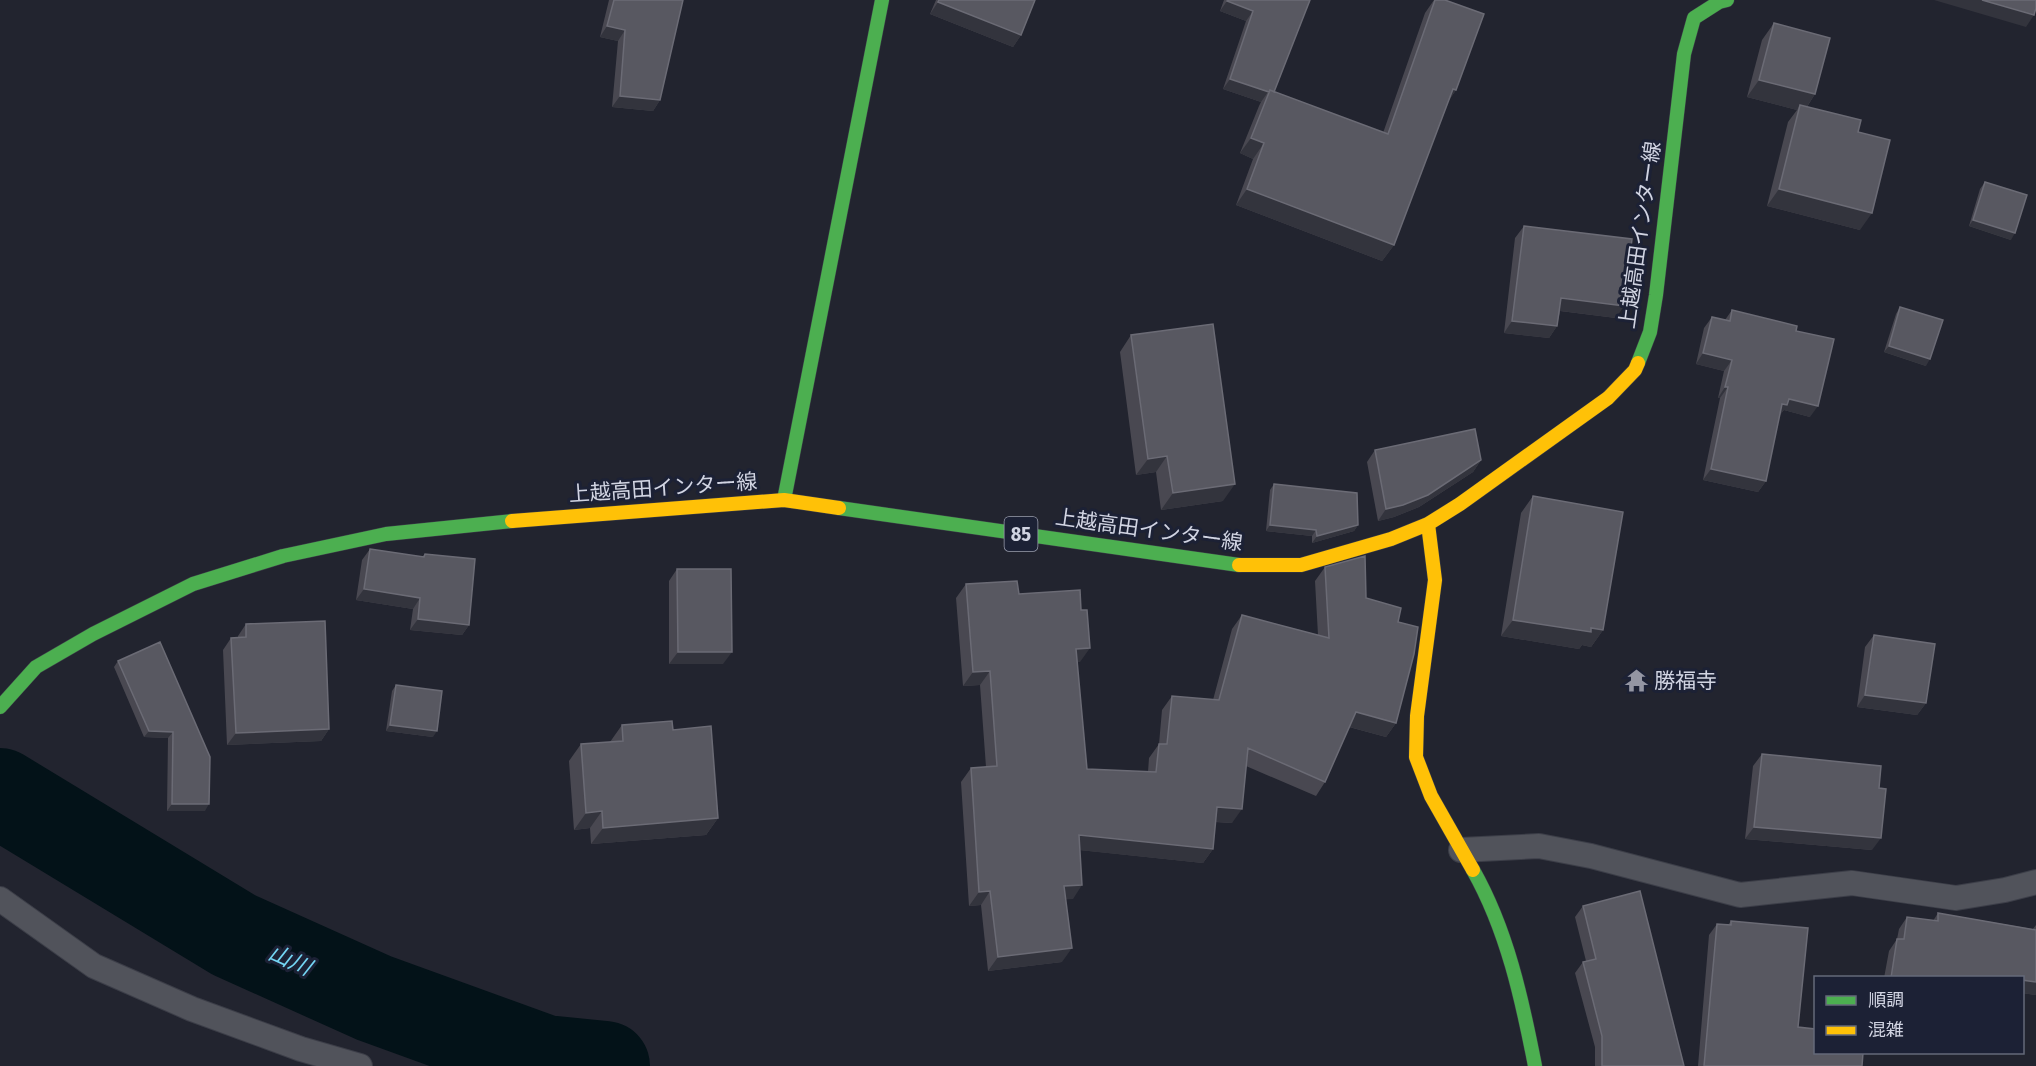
<svg xmlns="http://www.w3.org/2000/svg" width="2036" height="1066" font-family="'Fira Sans Condensed','Noto Sans JP',sans-serif">
<rect width="100%" height="100%" fill="#22242f"/>
<g fill="none" stroke-linecap="round" stroke-linejoin="round">
<path stroke="#031218" stroke-width="90" d="M0 793 234 935 374 998 545 1060 605 1066"/>
<defs>
<path id="lane" d="M1461 850 1539 846 1591 856 1740 895 1852 883 1956 898 2005 890 2036 882
M0 899 94 966 192 1009 301 1049 360 1066"/>
<path id="fast" d="M1638 363 1650 332 1656 295 1684 54 1694 18 1719 2 1727 0
M784 500 882 0
M839 508 1239 565
M0 707 36 667 93 634 193 584 283 556 386 534 512 521
M1473 870C1507 930 1522 999 1535 1066"/>
<path id="slow" d="M512 521 784 500 839 508
M1428 524 1435 580 1417 716 1416 757 1431 796 1473 870
M1239 565H1301L1391 539 1428 524 1460 504 1608 398 1635 370 1638 363"/>
</defs>
<use href="#lane" stroke="#3c3e48" stroke-width="26"/>
<use href="#fast" stroke="#3c3e48" stroke-width="15"/>
<use href="#slow" stroke="#3c3e48" stroke-width="15"/>
<use href="#lane" stroke="#51535b" stroke-width="24"/>
<use href="#fast" stroke="#4caf50" stroke-width="14"/>
<use href="#slow" stroke="#ffc107" stroke-width="14"/>
</g>
<path fill="#494851" d="M609 0H683L660 100 653 111 612 107 618 41 600 37Z
M936 0H1035L1021 35 1013 47 930 14Z
M1224 0H1310L1274 92 1383 133 1425 13 1434 0H1445L1456 90 1447 103 1394 245 1382 261 1236 205 1253 159 1240 153 1259 106 1261 102 1223 89 1246 21 1220 11Z
M1774 23 1815 94 1807 107 1858 132 1860 230 1767 206 1788 122 1797 110 1747 97 1762 40Z
M1985 182 2011 240 1969 226 1980 189Z
M1524 226 1616 318 1560 311 1557 326 1549 338 1504 333 1515 238Z
M1900 307 1926 366 1884 352 1896 314Z
M1732 310 1796 331 1810 417 1784 410 1779 416 1766 481 1758 492 1703 480 1720 398H1718L1724 371 1696 364 1704 328 1712 317 1725 320Z
M1131 335 1223 501 1161 510 1156 472 1136 475 1120 352Z
M1375 450 1481 460 1473 472 1419 507 1394 517 1378 521 1367 462Z
M1274 484 1358 525 1354 531 1312 543V536L1266 531 1270 490Z
M1533 496 1603 630 1591 647 1582 645 1579 649 1501 636 1521 513Z
M370 549 422 557 425 554 469 625 462 635 410 630 413 609 356 600 362 560Z
M1325 567 1398 622 1396 723 1386 737 1349 727 1325 782 1316 796 1246 766 1232 823 1215 822 1213 849 1203 863 1080 850 1073 899H1065L1062 962 988 971 981 905 969 906 961 782 971 768 986 767 980 685 963 686 956 598 966 584 1019 594 1080 662H1077L1087 769 1148 772 1149 758 1159 744 1162 710 1172 696 1213 700 1232 629 1242 615 1318 635 1315 581Z
M677 569 723 664H669V581Z
M246 624 329 729 321 741 227 745 223 650 231 638H238V636Z
M1874 635 1926 703 1917 715 1857 707 1865 647Z
M160 642 205 811H167L168 738 144 737 114 667 118 661Z
M396 685 433 737 386 731 392 691Z
M622 725 673 730 718 818 706 835 591 844 590 828 574 830 569 761 581 744 610 742Z
M1762 754 1872 850 1745 839 1753 766Z
M1583 906 1684 1066H1595V1047L1575 973 1583 962 1586 961 1575 917Z
M1938 913 2033 929 2036 925V995L2022 993V978H1884L1889 951 1897 939 1899 929 1907 917 1933 921Z
M1731 921 1798 1027 1862 1066H1698L1709 935 1717 924 1728 925Z"/>
<path fill="#33343d" d="M1934 0H1982L2034 15 2026 27Z
M1227 1 1253 11 1246 21 1220 11Z
M938 2 1021 35 1013 47 930 14Z
M607 26 625 30 618 41 600 37Z
M1230 79 1268 92 1261 102 1223 89Z
M1759 80 1815 94 1804 111 1800 105 1797 110 1747 97Z
M1453 89 1456 90 1445 106Z
M620 96 660 100 653 111 612 107Z
M1251 138 1264 143 1253 159 1240 153Z
M1247 189 1394 245 1382 261 1236 205Z
M1779 189 1872 213 1860 230 1767 206Z
M1973 220 2015 233 2011 240 1969 226Z
M1561 298 1624 306 1616 318 1553 310Z
M1512 321 1557 326 1549 338 1504 333Z
M1889 346 1930 359 1926 366 1884 352Z
M1703 353 1732 360 1724 371 1696 364Z
M1725 387H1728L1720 398H1718Z
M1789 399 1818 406 1810 417 1784 410 1779 416 1782 404Z
M1167 456 1156 472 1136 475 1148 459Z
M1481 460 1473 472 1419 507 1394 517 1378 521 1386 509Z
M1711 469 1766 481 1758 492 1703 480Z
M1235 484 1223 501 1161 510 1173 493Z
M1270 525 1316 530 1312 536 1266 531Z
M1358 525 1354 531 1312 543 1317 536Z
M364 589 420 598 413 609 356 600Z
M418 619 469 625 462 635 410 630Z
M1513 620 1591 628 1603 630 1591 647 1582 645 1579 649 1501 636Z
M1090 648 1080 662 1067 663 1076 649Z
M678 652H732L723 664H669Z
M990 671 980 685 963 686 973 672Z
M1865 695 1926 703 1917 715 1857 707Z
M1356 712 1396 723 1386 737 1346 726Z
M390 725 437 731 433 737 386 731Z
M329 729 321 741 227 745 236 733Z
M149 731 173 732 168 738 144 737Z
M172 804H209L205 811H167Z
M1217 807 1242 809 1232 823 1207 821Z
M602 811 590 828 574 830 586 813Z
M718 818 706 835 591 844 603 828Z
M1754 827 1881 838 1872 850 1745 839Z
M1079 835 1213 849 1203 863 1069 849Z
M1082 885 1073 899 1054 900 1064 886Z
M990 891 981 905 969 906 979 892Z
M1072 948 1062 962 988 971 998 957Z
M2022 980 2036 982V995L2022 993Z"/>
<path fill="#585861" stroke="#6b6b75" stroke-width="1.5" d="M614 0H683L660 100 620 96 625 30 607 26Z
M939 0H1035L1021 35 938 2Z
M1228 0H1310L1274 92 1270 90 1269 92 1230 79 1253 11 1227 1Z
M1435 0H1445L1484 14 1456 90 1453 89 1394 245 1247 189 1264 143 1251 138 1270 90 1388 134Z
M1982 0H2036V8L2034 15Z
M1774 23 1830 38 1815 94 1759 80Z
M1800 105 1861 120 1858 132 1890 140 1872 213 1779 189Z
M1985 182 2027 195 2015 233 1973 220Z
M1524 226 1632 239 1624 306 1561 298 1557 326 1512 321Z
M1900 307 1943 320 1930 359 1889 346Z
M1732 310 1797 326 1796 331 1834 339 1818 406 1789 399 1787 405 1782 404 1766 481 1711 469 1728 387H1725L1732 360 1703 353 1712 317 1730 321Z
M1213 324 1235 484 1173 493 1167 456 1148 459 1131 335Z
M1475 429 1481 460 1428 495 1403 505 1386 509 1375 450Z
M1274 484 1357 493 1358 525 1317 536 1316 530 1270 525Z
M1533 496 1623 512 1603 630 1591 628V632L1513 620Z
M370 549 424 557 425 554 475 559 469 625 418 619 420 598 364 589Z
M1365 556 1366 598 1401 608 1398 622 1418 627 1414 654 1396 723 1356 712 1325 782 1248 748 1242 809 1217 807 1213 849 1079 835 1082 885 1064 886 1072 948 998 957 990 891 979 892 971 768 997 766 990 671 973 672 966 584 1017 581 1019 594 1080 590 1081 610H1087L1090 648 1076 649 1087 769 1156 772 1159 744H1167L1172 696 1219 700 1242 615 1329 638 1325 567Z
M677 569H731L732 652H678Z
M325 621 329 729 236 733 231 638 246 637V624Z
M1874 635 1935 644 1926 703 1865 695Z
M160 642 210 757 209 804H172L173 732 149 731 118 661Z
M396 685 442 691 437 731 390 725Z
M672 721 673 730 711 726 718 818 603 828 602 811 586 813 581 744 623 741 622 725Z
M1762 754 1881 766 1879 788 1886 789 1881 838 1754 827Z
M1640 891 1684 1066H1602V1036L1583 962 1596 959 1583 906Z
M1938 913 2036 930V982L2022 980V978H1891L1897 939H1904L1907 917 1938 921Z
M1731 921 1808 928 1798 1027 1815 1029V1053H1863L1862 1066H1704L1717 924 1731 925Z"/>
<defs>
<symbol id="temple-bare" viewBox="-9 -9 18 18"><path d="M0-6L5-2H3V0L6.5 2.5H4V6H1.5V3h-3V6H-4V2.5H-6.5L-3 0V-2H-5Z" fill="#9496a3" stroke="#1c2135" stroke-width="2.5" paint-order="stroke"/></symbol>
</defs>
<g fill-rule="evenodd">
<use href="#temple-bare" x="1620" y="664" width="33" height="33"/>
</g>
<g text-anchor="middle" dominant-baseline="central" stroke-width="6" stroke-linejoin="round" paint-order="stroke">
<rect fill="#1c2135" stroke="#9b9eae" stroke-width="1.5" x="1004.5" y="517" width="33" height="34" rx="4.5"/>
<g font-size="20" font-weight="bold" fill="#d1d4e2">
<text x="1021" y="534">85</text>
</g>
<g font-size="21" fill="#d1d4e2" stroke="#1c2135">
<text transform="translate(1640 235) rotate(-82)">上越高田インター線</text>
<text transform="translate(663 488) rotate(-4)">上越高田インター線</text>
<text transform="translate(1149 530) rotate(8)">上越高田インター線</text>
</g>
<g font-size="21" fill="#d1d4e2" stroke="#1c2135" text-anchor="start">
<text x="1654" y="681">勝福寺</text>
</g>
<g font-size="22" font-style="italic" fill="#74d6f4" stroke="#1c2135">
<text transform="translate(290 960) rotate(24)">山川</text>
</g>
</g>
<rect x="1814" y="976" width="210" height="78" fill="#1c2135" stroke="#64697a" stroke-width="1.5"/>
<rect x="1826" y="996" width="30" height="9" fill="#4caf50" stroke="#64697a" stroke-width="1.5"/>
<text x="1868" y="1006" font-size="18" fill="#d1d4e2">順調</text>
<rect x="1826" y="1026" width="30" height="9" fill="#ffc107" stroke="#64697a" stroke-width="1.5"/>
<text x="1868" y="1036" font-size="18" fill="#d1d4e2">混雑</text>
</svg>
